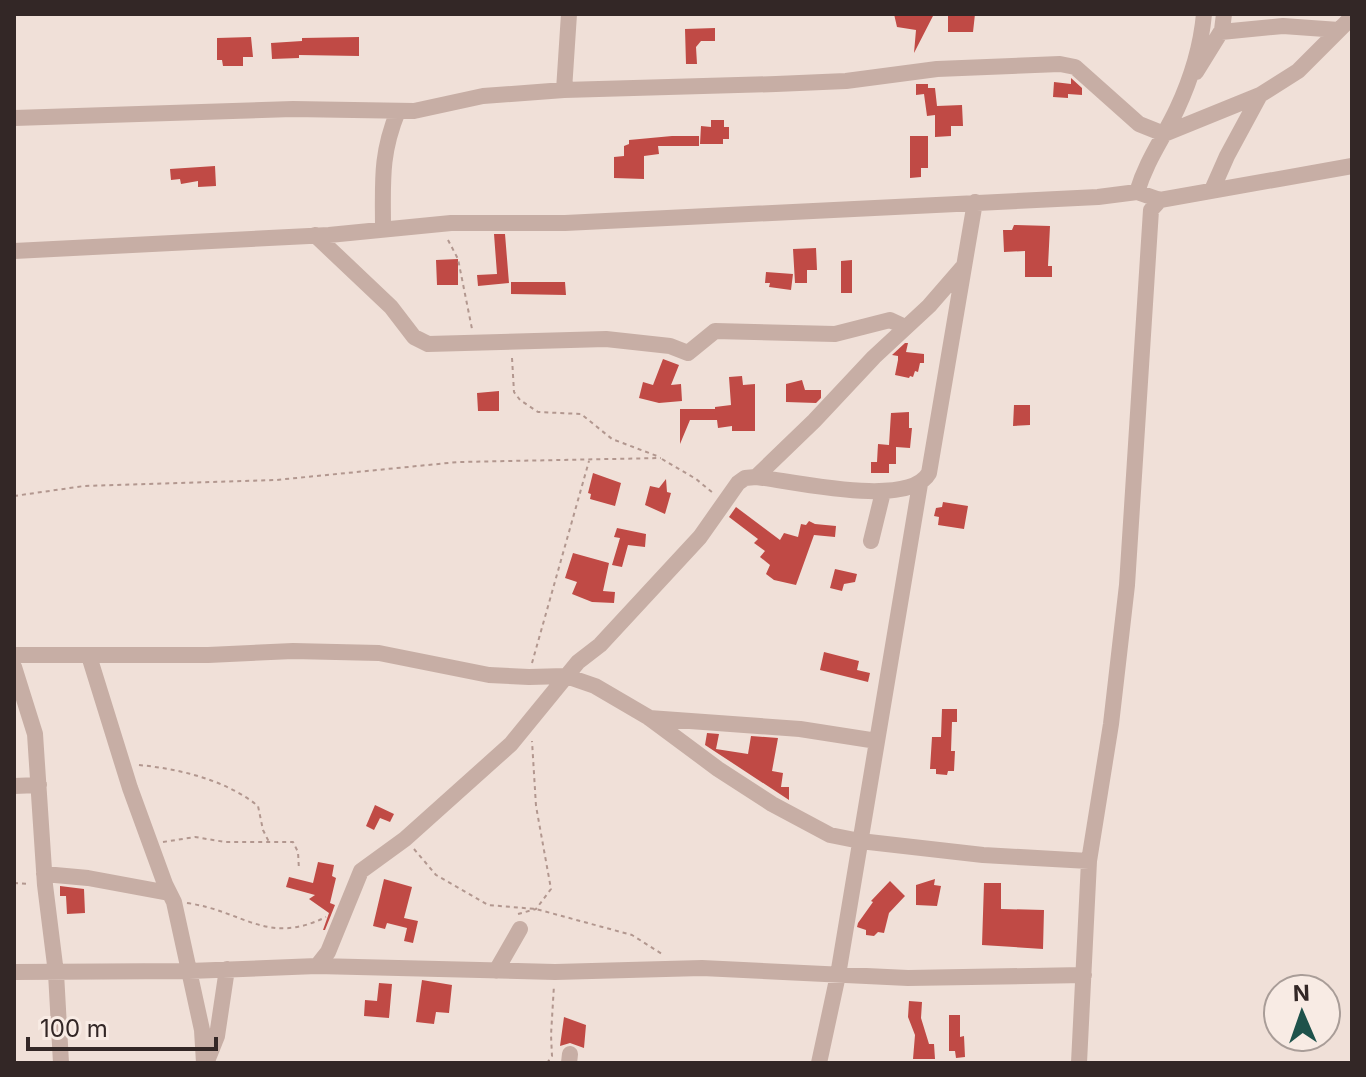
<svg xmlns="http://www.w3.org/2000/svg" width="1366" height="1077" font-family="Inter,sans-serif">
<rect width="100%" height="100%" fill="#f0e0d8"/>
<path fill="#c04a45" d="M894 14H934L914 53 916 30 897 27Z
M948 14H975L973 32H948Z
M715 28V41H701L696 47 697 64H686L685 29Z
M251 37 253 57H243V66H223L222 60H217V38Z
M359 37V56L299 55V58L272 59 271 43 302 41V38Z
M1071 78 1082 88V95L1068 94V98L1053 97 1054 82 1071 84Z
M916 84H928V88H935L937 106 962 105 963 126H951V136L935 137V115L927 116 924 94 916 95Z
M711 120H724V127H729V139H723V144H700L701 126 711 127Z
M672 136H699V146H658L659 154 644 156V179L614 178V157L624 156V146L629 144V140Z
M910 136H928V168H921V177L910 178Z
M215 166 216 186 198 187V181L181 184 180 179 171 180 170 169Z
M1014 225 1050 226 1048 266H1052V277H1025V251L1004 252 1003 230H1012Z
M494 234H505L509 283 478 286 477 275 497 274Z
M816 248 817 270H807V283H795L793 249Z
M458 259V285H437L436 260Z
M852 260V293H841V261Z
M766 272 793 274 791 290 769 287 770 283H765Z
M511 282H565L566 295 511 294Z
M905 343H908L906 352 924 354V363H920L918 372 915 371 913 377 910 376 909 378 895 375 898 360V356L892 355Z
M663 359 679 365 671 385 681 384 682 401 659 403 639 398 643 382 653 385Z
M742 376 743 385 755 384V431H732V426L718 428 717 420H690L680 444V409H715V407L731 405 729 377Z
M802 380 805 390H821V398L816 403 786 402V384Z
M499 391V411H478L477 393Z
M1014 405H1030V425L1013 426Z
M909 412V428H912L910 448 896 447V464H889V473H871V462H877L878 444 889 445 891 413Z
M593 473 621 483 615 506 590 499 591 494 588 493Z
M666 479 667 492 671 493 665 514 645 505 650 486 659 488Z
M943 502 968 506 964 529 938 525 939 517 934 516 936 508 942 507Z
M736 507 780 540 784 533 798 537 801 524 806 525 809 521 815 524 836 526 835 537 814 535 796 585 774 580 766 574 770 565 760 557 765 551 754 543 758 539 729 517Z
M617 528 646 534 645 547 628 545 622 567 612 565 620 538 614 537Z
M573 553 609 563 603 591 615 592 614 603 592 602 572 594 577 582 565 578Z
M835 569 857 574 855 582 844 584 842 591 830 588Z
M824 652 859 661 857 670 870 673 868 682 820 670Z
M942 709H957V722H952L951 751H955L954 771H948L947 775 936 774V769H930L932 737H941Z
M707 733 719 734 716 749 748 754 751 736 778 738 772 771 783 773 781 787H789V800L705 745Z
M375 805 394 814 390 822 380 818 374 830 366 826Z
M318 862 334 865 332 876 336 878 330 903 335 905 325 930H323L329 913 309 899 315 895 286 887 289 877 313 883Z
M384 879 412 887 404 918 418 921 413 943 404 941 407 928 387 923 385 929 373 926Z
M935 879 934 885 941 886 937 906 916 905V885Z
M890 881 905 896 889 913 884 933 878 932 874 936 866 935V930L857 927 858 923 873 902 871 901Z
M984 883H1001V909L1044 910 1043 949 982 945Z
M60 886 84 889 85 913 67 914 66 896H60Z
M422 980 452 985 449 1013 436 1012 434 1024 416 1022Z
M379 983 392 984 389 1018 364 1016 365 1000 377 1001Z
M909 1001 922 1002 921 1018 929 1044H934L935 1059H913L915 1035 908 1017Z
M949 1015H960V1037L964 1036 965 1057 956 1058 955 1051H949Z
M564 1017 586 1025 584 1048 570 1043 560 1046Z"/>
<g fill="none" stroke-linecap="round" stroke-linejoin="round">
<path stroke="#b2978f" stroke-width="2" stroke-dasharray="4 4" stroke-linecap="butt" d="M448 240 458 259 472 329
M512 358 514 392 520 400 538 412 581 414 612 439 657 456
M662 459 696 479 713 493
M14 496 84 486 276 480 458 462 661 458
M532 663 589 461
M139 765C180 769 226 780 258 806L263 830 269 842
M163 842 195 837 225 842H293L298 852 299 870
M414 849 436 875 488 905 536 909 632 935 662 954
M14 883 29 884
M187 903C244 911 267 946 326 917
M518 914 536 909 551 889 536 806 532 741
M547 1063 552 1056 551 1035 554 985"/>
<path stroke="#c7aea5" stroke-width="16" d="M1221 32 1283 26 1339 30
M1196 72 1222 30 1224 14
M564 90 569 14
M14 118 293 109 414 111 483 96 564 90 776 84 846 81 937 69 1060 64 1075 67 1139 124 1164 134 1260 95
M1212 190 1227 156 1260 95 1298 71 1352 17
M1137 192C1147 159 1163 139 1177 109 1191 79 1201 47 1204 14
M383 229C383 182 380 155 398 111
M315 235 391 307 414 337 428 344 606 339 670 346 688 353 715 331 835 334 890 320 905 327
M14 251 329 235 451 223H565L1098 197 1137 192 1160 200
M756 477 814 421 874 357 929 306 962 268
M871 541 883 492
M14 655H208L293 651 379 653 489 675 529 677 566 676 595 686 648 717 718 769 772 804 830 835 860 841 983 855 1089 861
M89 656 130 788 165 884 174 902 202 1030 204 1063
M14 667 35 734 45 885 56 973 61 1063
M649 718 800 729 877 741
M14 786 39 785
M44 874 88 878 169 893
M317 966 328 952 361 871 405 839 511 744 578 662 600 645 700 537 738 483 745 478 756 477C793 481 909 509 929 473L975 202
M496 971 520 929
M14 972 189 971 317 966 555 972 702 968 908 978 1084 975
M207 1061 217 1036 227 969
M569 1063 570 1054
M819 1063 838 975 920 484
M1079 1063 1089 861 1111 724 1127 585 1151 210 1160 200 1352 166"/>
</g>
<rect width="1366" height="1077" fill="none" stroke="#332726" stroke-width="32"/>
<g transform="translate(1302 1013) rotate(358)"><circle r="38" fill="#f8ebe4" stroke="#a99d98" stroke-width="2"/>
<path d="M0-6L14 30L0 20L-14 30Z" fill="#1e524b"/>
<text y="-12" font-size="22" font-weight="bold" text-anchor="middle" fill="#332726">N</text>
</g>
<path d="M28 1037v12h188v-12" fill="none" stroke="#332726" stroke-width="4"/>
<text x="40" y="1037" font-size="24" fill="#332726" stroke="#f8ebe4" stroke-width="6" paint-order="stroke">100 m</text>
</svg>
